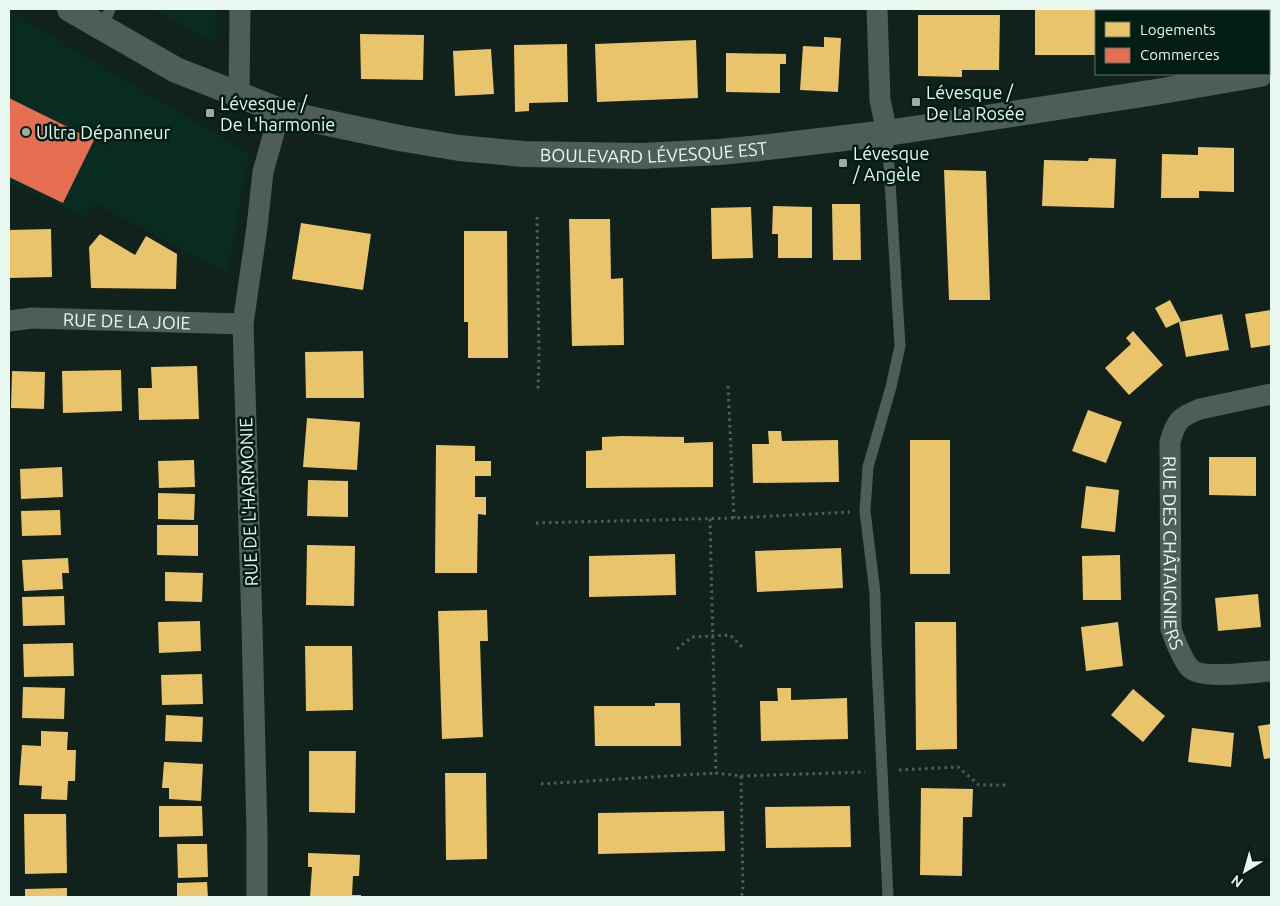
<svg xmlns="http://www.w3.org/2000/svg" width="1280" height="906" font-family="Ubuntu,sans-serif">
<rect width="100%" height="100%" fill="#11221c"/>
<path fill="#082d20" d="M153 9H215V43Z
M9 11 249 154 227 273 96 204 84 216 9 183Z"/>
<path fill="#e9c46a" d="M1035 9H1098V11H1096V55H1035Z
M1132 9H1184L1185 11H1132Z
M1219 9H1271V26H1269V11H1219Z
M918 15H1000L999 70H962V77L918 76Z
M360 34 424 35 423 80 361 79Z
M824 37 841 38 838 92 800 90 803 46 824 47Z
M696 40 698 98 597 102 595 44Z
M567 44 568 102 529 103V111L515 112 514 45Z
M491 49 494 94 455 96 453 51Z
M726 53 786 54V64H780V93L726 92Z
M1198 147 1234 148V192L1199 191V198H1161L1162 154 1198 155Z
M1089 158 1116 159 1114 208 1042 206 1044 160 1088 161Z
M944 170 986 171 990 300H949Z
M832 204H860L861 260H833Z
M773 206 812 207V258H778V234H772Z
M751 207 753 258 712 259 711 208Z
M569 219H610L611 279 623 278 624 345 572 346Z
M301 223 371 234 363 290 292 279Z
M51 229 52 277 9 278V230Z
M464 231H507L508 358H468V322H464Z
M100 234 135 255 146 236 177 254 176 289 91 288 89 247Z
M1170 300 1181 321 1166 328 1155 308Z
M1271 310V345L1251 348 1245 314Z
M1222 314 1229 350 1186 357 1179 322Z
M1133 331 1163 365 1129 395 1105 368 1131 344 1126 338Z
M363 351 364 398H306L305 352Z
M197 366 199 419 139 420 138 388H152L151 367Z
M121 370 122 411 63 413 62 371Z
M12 371 45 372 44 409 11 408Z
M1088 410 1122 422 1106 463 1072 451Z
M307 418 360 422 357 470 303 467Z
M768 431H781L782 441 838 440 839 482 753 483 752 444H769Z
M622 436 684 437V443L713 442V487L586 488V451L602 450V437Z
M910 440H950V574H910Z
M436 445 475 446V461H491V476H475V497H486V515L478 514 477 573H435Z
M1209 457H1256V496L1209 495Z
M194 460 195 487 159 488 158 461Z
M62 467 63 497 21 499 20 469Z
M308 480 348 481V517L307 516Z
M1086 486 1119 490 1115 532 1081 528Z
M158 493 195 494 194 520 158 519Z
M60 510 61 535 22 536 21 511Z
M157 525H198V556L157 555Z
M307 545 355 546 354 606 306 605Z
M841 548 843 588 757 592 755 551Z
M675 554 676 595 589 597V556Z
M1120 555 1121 600H1083L1082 556Z
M68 558 69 573H62L63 589 24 591 22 560Z
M165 572 203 573 202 602 165 601Z
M1258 594 1261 627 1218 631 1215 598Z
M64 596 65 625 23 626 22 597Z
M487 610 488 641H480L483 737 442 739 438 611Z
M200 621 201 651 159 653 158 622Z
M915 622H956L957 749 916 750Z
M1118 622 1123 666 1086 671 1081 627Z
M73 643 74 676 24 677 23 644Z
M305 646H352L353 710 306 711Z
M202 674 203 704 162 705 161 675Z
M23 687 65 688 64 719 22 718Z
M777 688H791V700L847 698 848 739 761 741 760 701H778Z
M1133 689 1165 716 1143 742 1111 715Z
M655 703H680L681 746H595L594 706H655Z
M166 715 203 717 202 742 165 741Z
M1271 724V758L1264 759 1258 726Z
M1192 728 1234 733 1231 767 1188 762Z
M41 731 68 732 67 750H76L75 781H68L67 800 41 799 42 786 19 785 22 745 41 746Z
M309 751H356L355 813 309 812Z
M164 762 203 764 201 801 169 799V788H162Z
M445 773H486L487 859 446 860Z
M921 788 973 789 972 817H963L962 876 920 875Z
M159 806H202L203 836 159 837Z
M850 806 851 847 766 848 765 807Z
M724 811 725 851 598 854V813Z
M24 814H66L67 873 25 874Z
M177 844H207L208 877 178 878Z
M308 853 360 855 359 876H353L352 895H361V897H310L312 867H308Z
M207 882 208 897H177V883Z
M67 888V897H25V889Z"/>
<path fill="#e76f51" d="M9 98 94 140 63 203 9 177Z"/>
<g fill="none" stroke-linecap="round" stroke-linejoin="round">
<path stroke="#525e58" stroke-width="3" stroke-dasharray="2.5 4" stroke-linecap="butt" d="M537 217 539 356 538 392
M728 386 734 518
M710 519 716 773 741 776 743 891 741 897
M536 523 734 518 850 512
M677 649 692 637 730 635 743 648
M899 770 958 767 979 785H1006
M741 776 865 772
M541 784 716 773"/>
<path stroke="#4f5d57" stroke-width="11" d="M102 28 110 9
M887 133 900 346 891 387 868 467 865 511 875 593 876 643 888 897"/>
<g stroke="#4f5d57" stroke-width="21">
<path d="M877 9 880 100 887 133"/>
<path d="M239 96 240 9"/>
<path id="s1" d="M9 321 32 318 243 324"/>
<path id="s2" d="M1271 394 1200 409C1179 417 1176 421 1170 442L1171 629C1174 638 1183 661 1190 668 1201 680 1255 672 1271 671"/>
<path d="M257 897V834L252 626 243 324 257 227 263 172 280 111"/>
</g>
<path stroke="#4f5d57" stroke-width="26" id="s3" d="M70 9 176 70 280 111 314 120 399 138 459 148 523 154 643 156 719 152 760 148 887 133 1156 92 1260 74"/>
</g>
<g fill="#9dada6" stroke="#021e14" stroke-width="2">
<rect x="911" y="97" width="10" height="10" rx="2.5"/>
<rect x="205" y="108" width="10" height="10" rx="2.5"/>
<circle cx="26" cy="132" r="5"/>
<rect x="838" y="158" width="10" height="10" rx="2.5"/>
</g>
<g text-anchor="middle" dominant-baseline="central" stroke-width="5" stroke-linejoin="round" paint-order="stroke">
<g font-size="18" fill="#e8f8f0" stroke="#021e14" text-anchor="start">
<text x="926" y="92">Lévesque /<tspan x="926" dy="21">De La Rosée</tspan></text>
<text x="220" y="103">Lévesque /<tspan x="220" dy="21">De L'harmonie</tspan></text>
<text x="36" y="132">Ultra Dépanneur</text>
<text x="853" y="153">Lévesque<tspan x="853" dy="21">/ Angèle</tspan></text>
</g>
<g font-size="18" fill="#e8f8f0" stroke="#021e14">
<text stroke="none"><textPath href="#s3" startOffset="612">BOULEVARD LÉVESQUE EST</textPath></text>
<text stroke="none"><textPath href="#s1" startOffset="118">RUE DE LA JOIE</textPath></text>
<text transform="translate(248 502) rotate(-92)">RUE DE L'HARMONIE</text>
<text stroke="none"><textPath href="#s2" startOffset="231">RUE DES CHÂTAIGNIERS</textPath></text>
</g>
</g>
<rect width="1280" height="906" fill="none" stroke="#e8f8f0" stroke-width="20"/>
<rect x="1095" y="10" width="175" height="65" fill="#021e14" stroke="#5e756c"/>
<rect x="1105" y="22" width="25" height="15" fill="#e9c46a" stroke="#5e756c"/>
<text x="1140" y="35" font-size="15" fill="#e8f8f0">Logements</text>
<rect x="1105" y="48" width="25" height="15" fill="#e76f51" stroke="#5e756c"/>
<text x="1140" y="60" font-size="15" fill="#e8f8f0">Commerces</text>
<g transform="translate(1245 871) rotate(217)" stroke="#021e14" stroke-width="4" paint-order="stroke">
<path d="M0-4L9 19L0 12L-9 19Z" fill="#e8f8f0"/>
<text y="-8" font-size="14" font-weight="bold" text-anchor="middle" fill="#e8f8f0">N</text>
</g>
</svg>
